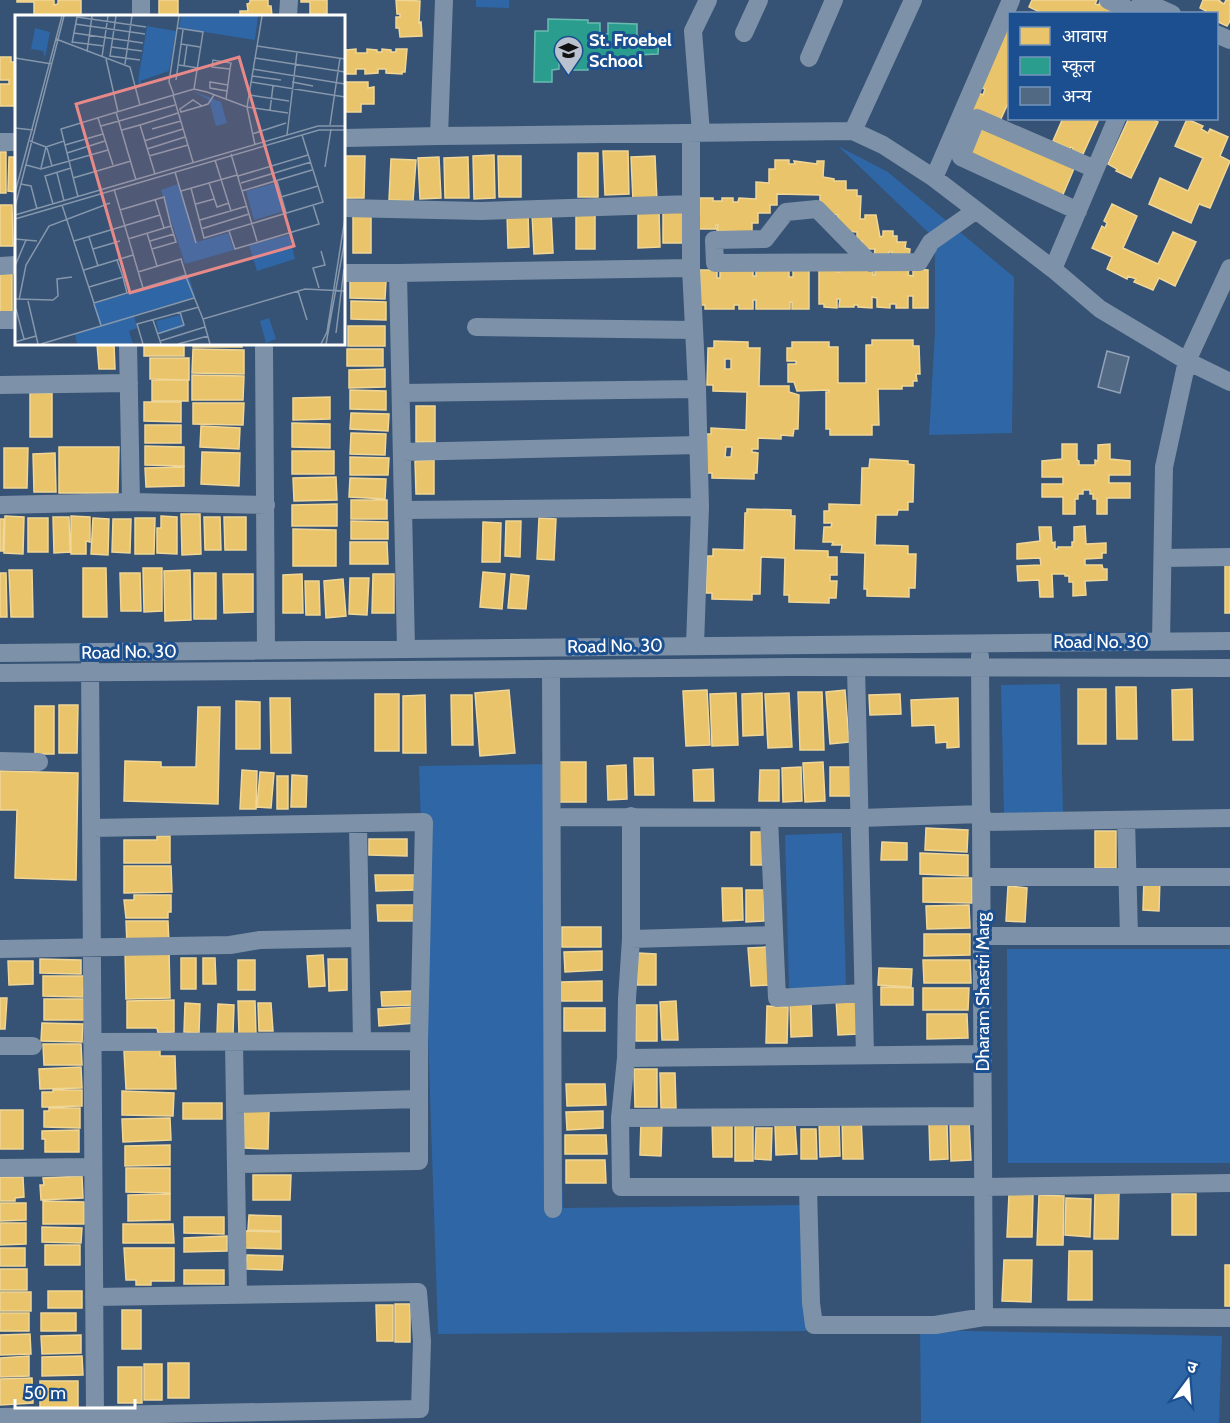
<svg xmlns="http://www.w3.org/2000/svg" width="1230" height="1423" font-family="Cabin,'Noto Sans Devanagari',sans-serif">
<rect width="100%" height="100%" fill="#365274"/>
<path fill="#2f66a5" d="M476 0H509V8L476 7Z
M838 146 888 172 1014 277 1012 433 929 435 935 332V239Z
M1060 684 1063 812 1004 813 1001 685Z
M549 764 563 1208 800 1205 809 1331 438 1334 419 766Z
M842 833 846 987 789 989 785 835Z
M1007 949H1230V1163H1008Z
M920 1330 1222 1336 1219 1423H921Z"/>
<path fill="#e9c46a" stroke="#f0d697" stroke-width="1.5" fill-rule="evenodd" d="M17 0H54V5L58 4V0H81V16H34V2H17Z
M159 0H178V16H159Z
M250 0H268V6H271L272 16H240V11H248L247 4 250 3Z
M301 0H327V16H304H310V2H301Z
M396 0 420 1 419 23 421 22 422 36 400 37 399 28H396V17H400V14H397Z
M1032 0H1097L1095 4 1099 5 1100 1 1127 14H1044L1029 7Z
M1203 0H1220L1219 1 1224 4 1226 0H1230V21L1227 26 1216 21V14H1205L1206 11 1200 8Z
M1010 15V99L999 123 967 108 975 91 983 95 985 89 977 86Z
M356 49V53H367V49L377 50V52H382V49L391 50V52H396V49H407L405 72H402V74L386 73V69H378V73L365 74V69H356V74H344V53H345L346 50Z
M0 57H11V62H16V106H0V84H9V80H0Z
M344 82H368V88L374 87V104H361V112H344Z
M1063 118H1094L1098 121 1083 154 1072 150 1073 148 1071 147 1070 149 1053 141Z
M1129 118H1151L1158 122 1131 178 1116 171 1117 169 1108 164Z
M1187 119 1203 126 1201 129 1208 133 1210 129 1228 137 1220 156 1230 161 1210 208 1199 204 1191 223 1149 204 1160 178 1188 191 1203 158 1175 146Z
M984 124 1076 164 1061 199 969 159Z
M603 151H628L629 194 605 195Z
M0 152H6V193H0Z
M578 153H598V197H578Z
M494 155 495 198 474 199 473 156Z
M344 156H365L364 198H344Z
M498 156H521V197H499Z
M655 156 657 201H633L631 157Z
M9 157H16V192L8 191Z
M439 157 441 198 420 199 418 158Z
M468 157 469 198H445L444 158Z
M391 159 416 160 413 201 389 200Z
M775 160H789V164H795L794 161 817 164V161H824L823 177 834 179V181H846V190H857V196H861L860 219H865V215H876L880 237 883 236V231H893V236H897V242H906L905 248 910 249 909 258H892V252H889V258L874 257 875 249H862V241H857V232L842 231 837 225 838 215 825 214 820 206V195L777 194V205H770V213H758V223H752V232L717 231 718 225H716V229H699L700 198H713V201H722V198H733V202H738L739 198 756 199V182L769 183V169H775Z
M1112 204 1137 216 1123 248 1158 264 1173 232 1196 242 1175 286 1159 278 1153 290 1134 282 1136 279 1128 276 1127 279 1107 269 1112 257 1092 248 1102 226 1105 228 1107 223 1104 221Z
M0 205H12L13 246H0Z
M663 206H688V243H663Z
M638 210H659L660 247 638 248Z
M576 211H595V249H576Z
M528 212 529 247 508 248 507 213Z
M551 212 553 253 534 254 532 213Z
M353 216H371V253H353Z
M819 268H837V272H840V269H873V275H875V269H909L908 275 913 276V269L928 270V308H913V296H908V308H896V304H890V308L877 307V298L872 297V308L858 307V305H854V307H839L840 299H837V308L824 307V304H819Z
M756 269H789V277H793V269H809V309H792V302H790V309H756V300H753V309H739V305H734V309H705V305H701L700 270H717V278H720V270H753V276H756Z
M0 274H12V314H0Z
M350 280 386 281 385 299 350 298Z
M351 301 386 302V320L351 319Z
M348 326H385V346H348Z
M872 340H913V346H919L920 374H916L917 381H913V386H902V389H878L879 425H872V435H830V429H826V392H829V390L797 391 794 382H788V364H796V361H787V348H792V342H829V347H838V383H866V345H872Z
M714 341 748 342V348H760L759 386H789V392L799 395 798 429H794L793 436 781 435V439L758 438V449H752V452L758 453 757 473H754V479L712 478V473H704L705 434H711V428L746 430 747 392 713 391V385H707L708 348H714ZM725 359H731V369H725ZM726 447H732L731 457H725Z
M97 344H114L115 369H99Z
M144 344H184V356H144Z
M193 344H242V347H193Z
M193 349 244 350V374L192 373Z
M347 349H383V366H347Z
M150 358H189V380L150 379Z
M385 369V387L349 388V370Z
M192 375 244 376 243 400H192Z
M152 380H188V401H152Z
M350 390 386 391V410L350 409Z
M30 393H52V437H30Z
M330 397V419L293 420V398Z
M144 402H181V422L144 421Z
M193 403H244L243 425 193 424Z
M416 406H435V442H416Z
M351 413 389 414 388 431 350 429Z
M292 423 330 424V448L292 447Z
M145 425H181V443H145Z
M201 426 240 428 239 449 200 447Z
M351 433 386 434 385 455 350 454Z
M1062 444H1077V460L1079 461V465H1095V460L1098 461V445L1110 444V459L1130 461V475H1109V483H1130V498H1107V514H1097V499H1093V494H1090V490H1083V494H1078V499H1075V514H1063V497H1042V484H1063V477H1042V461L1062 459Z
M145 446 184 447V466L145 465Z
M59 447H119L118 493H59Z
M4 448H28L27 488H4Z
M292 451H334V474H292Z
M202 452 240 453 239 486 201 484Z
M55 453 56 492H34L33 454Z
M350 457 389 458 388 475H350Z
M870 459 908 461V464L914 465 913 502H908V510H898L897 515H876L875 545 908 546V554H916L915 588H909V597L867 596V589H864L865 553 841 552 842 545H832L833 542H823L824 527H831L832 523H824V511H829V504L861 505 862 468H869Z
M434 460V494H416L415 461Z
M184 467V486L146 487 145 468Z
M336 477 337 500 294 501 293 478Z
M350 478 386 479 385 499 349 497Z
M351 500H387V519H351Z
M337 504V526H292V505Z
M747 509 791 510V516H795L794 550 828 551V557H837V575H830V581H837L836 598H829V603L789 602V595H784L785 558 761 557 760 594H752V600L712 599V593H706L707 556H713V549L744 550 745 513H747Z
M181 514H200L201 554 182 555Z
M5 516 24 517 23 554 4 553Z
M71 516 90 517V542L86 541V554H71Z
M161 516 177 517V554L157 553V528H161Z
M53 517H69L70 552 54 553Z
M204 517H220L221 550H205Z
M224 517H246V550H225Z
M28 518H48V552H28Z
M93 518 109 519 108 555 91 554Z
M135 518H155L154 554H135Z
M539 518 556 519 554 560 537 559Z
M0 519H4L3 551H0Z
M113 519H131L130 553 112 552Z
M351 521 388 522V539H351Z
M506 521H521L520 557 505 556Z
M483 522 501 523 500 562H482Z
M1085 526 1086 544 1106 543V553H1102V558L1085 559V565H1102L1103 569H1107V580L1085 581 1086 595 1073 596V582H1069V576H1065V574H1052L1053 597H1040L1039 580 1018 581 1017 566 1041 565 1040 558 1017 559V544L1040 541 1039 527H1051L1052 543 1055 542V549H1058V547H1072V542H1074V527Z
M293 529 336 530V566H293Z
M350 542H387L388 564H350Z
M1225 564H1230V613H1225Z
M83 568H106L107 617H83Z
M143 568H162V611L144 612Z
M9 570H32L33 617H11Z
M190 570 191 620 165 621 164 571Z
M483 572 505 574 502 609 480 607Z
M0 573H6L7 617H0Z
M120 573H140L141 611H121Z
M194 573H216V619H194Z
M223 574H253V612L224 613Z
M302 574 303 613H283V575Z
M373 574H394V613H372Z
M511 574 529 576 526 609 508 608Z
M350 578H369L367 615 349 614Z
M343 579 346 616 326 618 324 581Z
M305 581H319L320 615H306Z
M1116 687H1136L1137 739H1117Z
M1078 689H1106V744H1078Z
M1192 689 1193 740H1173L1172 690Z
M509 690 515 753 480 756 475 693Z
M707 690 710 745 686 746 683 691Z
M845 690 849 742 830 744 826 692Z
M798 692H822L824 750H800Z
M736 693 738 745 712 746 710 694Z
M762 693 763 735 743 736 742 694Z
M789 693 792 747 768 748 765 694Z
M375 694H399V751H375Z
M900 694 901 714 870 715 869 695Z
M425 695 426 753H403V696Z
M451 695H472L473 745H452Z
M270 698H290L291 753H271Z
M958 698 959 747 947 748V742L936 743 935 725 912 726 911 700Z
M236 701 260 702V749H236Z
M59 705H78L77 753H59Z
M35 706H54V754H35Z
M198 707H220L218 804 124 801 125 761 161 762V767H196Z
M634 758H653L654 795H635Z
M559 762H586V802H559Z
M823 762 825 801 805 802 803 763Z
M626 765 627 799 608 800 607 766Z
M801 767 802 801 783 802 782 768Z
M830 767H854V796H830Z
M713 769 714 801H694L693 770Z
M242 770 257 771 256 809H240Z
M760 770H779V801H759Z
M0 771 78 773 76 880 15 878 17 810H0Z
M260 772 274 773 271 808 257 807Z
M292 775 307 776 306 807H291Z
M277 776H288V809H277Z
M926 828 968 830 967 852 925 850Z
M1095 831H1116V868H1095Z
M751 832H767V865H751Z
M157 836H170V863H124V840H157Z
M369 839H407V856L369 855Z
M882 842 907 843V860H881Z
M920 853 968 855V876L920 874Z
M124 866H171L172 892 124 893Z
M375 875H417V890L376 891Z
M923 878H972V903L923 902Z
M1144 878H1160L1159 911 1143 910Z
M1008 886 1027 888 1025 922 1006 921Z
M722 888H742L743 920 723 921Z
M746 890H764V921L746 922Z
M134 895H171V912H168V918H126L124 900H134Z
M377 905H417L416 921H378Z
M969 905 970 928 927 929 926 906Z
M126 921H168L169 944 127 945Z
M562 927H601V947H562Z
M924 934H970V955L924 956Z
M767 947 769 985 751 986 748 948Z
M169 948 170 998 126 999 125 949Z
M602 951V970L565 972 564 952Z
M638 953 656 954V985H637Z
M323 955 325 986 309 987 307 956Z
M181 958H196V989H181Z
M203 958H215L216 984H203Z
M40 959 81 960V974L40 973Z
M328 959H347V990L329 991Z
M238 960H255V990H238Z
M923 960H970L971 983H924Z
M8 961H33V984L9 985Z
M879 968 912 969 911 987 878 985Z
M43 976H84L83 997 43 996Z
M602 981V1001H561V982Z
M881 987 913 988V1005H881Z
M923 988H969L968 1010H923Z
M412 991 413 1005 382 1006 381 992Z
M856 997 858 1034 838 1035 836 998Z
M0 998H7L5 1029H0Z
M44 999H84V1020H44Z
M811 999 812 1036 791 1037 790 1000Z
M174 1000V1032L158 1033 157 1028H127V1001Z
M238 1001H255L256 1034H239Z
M676 1001 678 1040H662L660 1002Z
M185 1003 200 1004 199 1033 184 1032Z
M258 1003H271L273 1031H259Z
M218 1004 234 1005 233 1035 217 1034Z
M636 1005H657V1041H636Z
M767 1006 788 1007 787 1043H766Z
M414 1007 416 1023 379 1026 378 1009Z
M564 1008H605V1031H564Z
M927 1014H967L968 1038 927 1039Z
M42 1023 83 1024 82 1042 41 1041Z
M43 1044H81L82 1065H44Z
M160 1050V1056H175L176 1089H126L124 1051Z
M81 1067 82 1088 40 1089 39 1069Z
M634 1069H657V1107H635Z
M660 1073H675L676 1108H661Z
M566 1084H605L606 1105 567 1106Z
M53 1090H82V1106L42 1107V1092H53Z
M122 1091 174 1093 173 1116 122 1115Z
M183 1103H222V1119H183Z
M49 1108H80V1128L44 1127V1111H49Z
M0 1110H23V1149H0Z
M244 1111H269L268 1149 244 1148Z
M603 1111V1128L567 1130 566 1112Z
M861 1117 863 1159H843L842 1118Z
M170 1118 171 1140 123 1142 122 1119Z
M732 1119V1157H713L712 1120Z
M735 1119H753V1161H735Z
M641 1120 662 1121 661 1156 640 1155Z
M819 1121H839L840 1156 820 1157Z
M950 1121H969L971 1160 951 1161Z
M795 1124 797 1154 776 1155 775 1125Z
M929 1124H947L948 1159 930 1160Z
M756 1128H772L771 1160 755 1159Z
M801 1129H816L817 1159H801Z
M79 1130V1152H45V1139H42V1131Z
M565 1135H606L607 1154H565Z
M170 1145V1165L125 1166V1146Z
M566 1160H605L606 1183H566Z
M126 1168H170V1193L126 1192Z
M253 1175H291L290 1200H253Z
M82 1176 83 1198 41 1200 40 1185H44L43 1178Z
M0 1177H23L24 1197 15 1198V1201H0Z
M1095 1192H1119L1118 1239H1094Z
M170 1194V1220L128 1221V1195Z
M1009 1194 1033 1195 1032 1237H1007Z
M1172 1194H1196V1235H1172Z
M1039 1195 1064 1196 1063 1245H1037Z
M1066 1198 1091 1199 1090 1237 1065 1235Z
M43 1201 84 1202V1224H43Z
M0 1203H26V1220L0 1221Z
M249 1215 281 1216V1231L248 1230Z
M184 1217H224V1234L184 1233Z
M0 1223H26V1244L0 1245Z
M123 1224H173L174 1243H123Z
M42 1227 82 1228 81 1243 42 1242Z
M245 1231 281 1232V1249L245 1248Z
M227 1236V1251L184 1252V1238Z
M45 1245H80V1265H45Z
M0 1248H25V1266H0Z
M124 1248H174V1281H151V1285H136V1280H126Z
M1069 1251H1092V1300H1068Z
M247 1255 283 1256 282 1270 246 1269Z
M1004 1260H1032L1031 1302 1002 1301Z
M1225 1265H1230V1306H1225Z
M0 1269H27V1290H0Z
M184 1270H224V1284H184Z
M48 1291H82V1308H48Z
M0 1292H31V1311H0Z
M395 1304H410V1342H395Z
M376 1305H393V1341H377Z
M122 1310H141V1349H122Z
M0 1313H29V1331H0Z
M41 1313H76V1331H41Z
M30 1334 31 1354 0 1355V1335Z
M81 1335V1353L42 1354 41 1336Z
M29 1356V1376L0 1377V1358Z
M82 1356 83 1375 42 1376V1357Z
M168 1363H189V1398H168Z
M144 1364H162V1400H144Z
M118 1367H142V1403H118Z
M32 1378 33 1403 0 1405V1379Z
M40 1381H78V1409H40Z"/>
<path fill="#2a9d8f" stroke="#6abab1" stroke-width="1.5" d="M548 19 588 20V23H600V34H608V23L637 24V36H659L658 54 637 55V67H601V59H589L588 70H568V58H559V69L552 70V82H534L535 31H548Z"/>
<path fill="#526984" stroke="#92a2b6" stroke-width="1.5" d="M1107 351 1129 357 1120 393 1098 387Z"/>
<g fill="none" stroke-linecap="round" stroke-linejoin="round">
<path stroke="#7d92a8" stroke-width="18" d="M1108 0 1138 14
M1141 0 1172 14
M141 16V0
M288 16 289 0
M744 33 759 0
M1216 34 1230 40
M809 58 834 0
M853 131 913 0
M691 133V268L697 389 700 507 695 645
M701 133 693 31 708 0
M439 136 853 131 883 145 934 178 1053 269 1100 309 1187 361 1164 467 1161 641
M344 138 439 136 444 0
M0 142H16
M934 178 1011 0
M344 208 481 211 691 204
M1078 211 961 157 977 118 1095 169
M870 263 817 209 786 212 765 239 714 240 715 263 919 262 931 242 975 211
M0 266 16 265
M1230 268 1187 361 1230 382
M1053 269 1117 118
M344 273H398L406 649
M398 273 691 268
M0 320H16
M476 327 694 330
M128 344 131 502
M264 344 266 650
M0 385 129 383
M401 393 697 389
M402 452 698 445
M0 505 131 502 266 505
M403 510 700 507
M1163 558 1230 557
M0 653 1230 641
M980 656 984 1317
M90 662 95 1416
M856 667 865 1055
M551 669 553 1209
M0 673 792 667 1230 668
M0 761 39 762
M631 816V939L627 999 626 1058 620 1118 621 1187H984L1230 1183
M553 817 860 818 982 814
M769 818 777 998 863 993
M1126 820 1129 936
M982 822 1230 818
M358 824 362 1041
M91 828 424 822 419 1041 92 1042
M982 877H1230
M982 936H1230
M631 939 773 935
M0 949 230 945 260 940 360 938
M234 1042 238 1295
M0 1046H33
M626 1058 983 1054
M235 1104 419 1099
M620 1118 983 1116
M236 1164 419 1161V1041
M0 1168 93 1167
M808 1187 811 1303 814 1325H935L984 1317 1230 1318
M0 1417 420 1409 422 1341 418 1292 94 1297"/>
</g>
<defs>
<symbol id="school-pin" viewBox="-11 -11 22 30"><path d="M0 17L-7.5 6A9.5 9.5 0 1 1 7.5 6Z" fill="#b9c2ce" stroke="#1b4f8f"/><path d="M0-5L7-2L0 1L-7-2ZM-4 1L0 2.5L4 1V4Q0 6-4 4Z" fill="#111"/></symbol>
</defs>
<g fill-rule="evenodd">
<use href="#school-pin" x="552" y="34" width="33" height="45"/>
</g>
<g text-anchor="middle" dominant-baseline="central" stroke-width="6" stroke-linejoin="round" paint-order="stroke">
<g font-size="18" font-weight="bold" fill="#fff" stroke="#1b4f8f" text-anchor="start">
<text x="589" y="40">St. Froebel<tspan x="589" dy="21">School</tspan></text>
</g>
<g font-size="18" fill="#fff" stroke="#1b4f8f">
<text x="1101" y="642">Road No. 30</text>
<text transform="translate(615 646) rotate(-1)">Road No. 30</text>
<text transform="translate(129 652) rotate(-1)">Road No. 30</text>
<text transform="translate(983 992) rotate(-90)">Dharam Shastri Marg</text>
</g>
</g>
<g transform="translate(15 15)">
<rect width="330" height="330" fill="#365274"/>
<path d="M166 1H243L240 25 164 13ZM132 11 161 16 154 56 125 66 129 71 125 72 123 66ZM20 13 35 17 30 43 28 36 16 34ZM178 76 206 87 212 108 201 111 194 85ZM261 168 269 196 239 205 231 176ZM163 169 182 227 213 218 219 235 170 249 146 175ZM274 220 280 244 242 256 234 230ZM174 261 180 282 119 300 122 313 114 316 118 329H62L60 319 85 311 78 289ZM165 300 169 312 144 319 141 306ZM254 303 261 324 251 328 245 306Z" fill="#2f66a5"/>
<path fill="none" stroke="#8697ac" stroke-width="1.5" d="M101 1 95 41 125 45M247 1 232 92 273 98M62 2 131 12M60 9 130 19M162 13 188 17 179 74M59 18 128 28M57 27 89 31M57 28 62 2M166 29 185 32M242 31 330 44M96 32 127 36M72 37 77 1M87 42 93 1M0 43 37 49M240 43 330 57M91 44 103 97M110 49 117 1M164 50 183 53M169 51 172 30M238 54 330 69M237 61 266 65M161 65 168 15M236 67 330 82M277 67 298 71M212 76 195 73V67L213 70M158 80 178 147M159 80 154 67 164 1M234 80 274 86M211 84 215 54 216 48 198 45 197 52 215 54M125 90 179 74 192 77 232 92 240 130M187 91 178 85 165 94 166 97 187 91 193 89 199 80M255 95 258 71M101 97 121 165M83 103 98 150M104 106 160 90M125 110 163 98M315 110 325 43M86 111 104 106M0 113 18 115M137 114 166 106M107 115 125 110 140 159M237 119 271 108M272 120 282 37M15 126 31 132 49 126 46 114 125 90 115 52 41 24M49 126 63 182M129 126 168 114M50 130 88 119M32 133 37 151M132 134 170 122M52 138 90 126M216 139 242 226M134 141 173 130M200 145 216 196M11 150 26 154 93 135M310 152 316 114M26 153 31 132M160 157 181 228M42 158 49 186M223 161 293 140M58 163 116 146M262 166 271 198M194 168 202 192 214 188M226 168 296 147M6 169 16 171 22 194M176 173 189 223 308 187 287 120M99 174 128 273M166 176 222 160M227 176 297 155M0 178 47 1M266 182 303 171M140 184 149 213M38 189 30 161 56 153M181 189 199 184M47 190 79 288 171 260 166 244 123 257M0 192 49 1M105 195 149 182 156 211 113 224M0 200 303 111H330M0 204 304 115H330M185 205 232 191M186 214 234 199M214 216 220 234 304 209 298 190M132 218 142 251M74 222 83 251M0 224 22 226M59 226 145 200M135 226 159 219M78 234 105 226M137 234 161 227 156 211M102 245 108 262M0 251 11 225M69 255 118 240M171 262 188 304M74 272 108 262 112 278M304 273 298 253 310 250 306 236M283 276 292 305M0 284 38 285 43 281 42 264 57 262M4 285 11 250 34 211 95 188M13 286 23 329M79 289 86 310M1 294 9 324M138 305 146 329M321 318 329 254M142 319 169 310 165 297M145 326 190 312M0 327 21 321M26 329 179 283M128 329 122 309 184 292M163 329 193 321M195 329 188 304 290 274 330 276M306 329 312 317 330 203M311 329 330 224"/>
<path fill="#e88989" fill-opacity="0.15" stroke="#e88989" stroke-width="3" d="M224 42 279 231 115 278 61 89Z"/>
<rect width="330" height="330" fill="none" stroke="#fff" stroke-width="3"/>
</g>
<rect x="1008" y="12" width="210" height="108" fill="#1b4f8f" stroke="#7695bc" stroke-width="1.5"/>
<rect x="1020" y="27" width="30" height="18" fill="#e9c46a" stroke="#7695bc" stroke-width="1.5"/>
<text x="1062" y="42" font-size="18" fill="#ffffff">आवास</text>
<rect x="1020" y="57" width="30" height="18" fill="#2a9d8f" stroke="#7695bc" stroke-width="1.5"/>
<text x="1062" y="72" font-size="18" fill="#ffffff">स्कूल</text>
<rect x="1020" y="87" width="30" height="18" fill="#526984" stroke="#7695bc" stroke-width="1.5"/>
<text x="1062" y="102" font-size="18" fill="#ffffff">अन्य</text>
<g transform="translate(1188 1381) rotate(16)" stroke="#1b4f8f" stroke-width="4.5" paint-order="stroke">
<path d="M0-4.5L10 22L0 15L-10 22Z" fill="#ffffff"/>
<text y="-9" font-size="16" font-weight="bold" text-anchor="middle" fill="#ffffff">उ</text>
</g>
<path d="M15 1399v9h120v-9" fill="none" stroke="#ffffff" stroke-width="3"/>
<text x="24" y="1399" font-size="18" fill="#ffffff" stroke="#1b4f8f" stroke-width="4.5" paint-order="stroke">50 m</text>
</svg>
